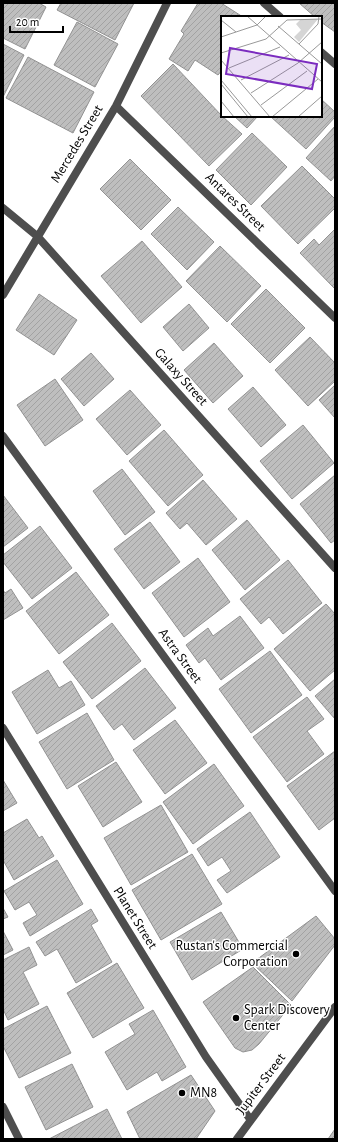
<svg xmlns="http://www.w3.org/2000/svg" width="338" height="1142" font-family="'Alegreya Sans',sans-serif">
<defs>
<pattern id="building-hatch" width="6" height="6" patternUnits="userSpaceOnUse"><rect width="6" height="6" fill="#bebebe"/><path d="M-1 1l2-2M0 6l6-6M5 7l2-2" fill="none" stroke="#a2a2a2"/></pattern>
</defs>
<rect width="100%" height="100%" fill="#fff"/>
<path fill="url(#building-hatch)" stroke="#929292" d="M3 3H39L46 7 25 49 3 38Z
M61 3H134L115 40 57 10Z
M198 3H221L243 17H222V70L218 75 195 60 188 71 169 59 184 34 181 31Z
M299 3H335V32L321 22V17H315Z
M77 22 118 44 95 87 54 65Z
M3 44 24 55 3 97Z
M28 57 94 92 73 133 6 98Z
M173 64 222 116 242 134 209 166 141 96Z
M321 99 335 112V117L306 149 270 116H321Z
M234 116H258L247 128Z
M335 126V176L331 181 306 158Z
M252 133 287 167 251 205 216 170Z
M130 159 171 200 141 230 100 189Z
M302 166 335 199V208L298 244 261 206Z
M178 207 214 242 187 270 151 234Z
M335 229V289L300 253 314 239 319 245Z
M142 241 182 287 141 323 101 276Z
M220 246 261 286 227 322 186 281Z
M266 289 305 328 270 363 231 324Z
M39 294 77 320 54 355 16 330Z
M189 304 209 328 183 351 163 327Z
M310 337 335 363V381L308 406 275 370Z
M214 343 243 376 213 403 184 370Z
M91 353 114 379 84 406 61 379Z
M55 379 83 420 45 446 17 405Z
M335 385V418L319 400Z
M253 387 286 425 261 447 228 409Z
M130 390 161 425 127 455 96 419Z
M303 425 334 463 292 499 260 461Z
M164 430 203 475 168 506 129 461Z
M122 469 155 512 125 535 93 491Z
M335 475V540L331 543 300 504Z
M203 480 237 519 206 545 187 523 180 529 166 513Z
M3 495 28 528 3 547Z
M247 520 280 560 245 590 212 550Z
M150 522 180 562 144 589 114 549Z
M40 526 72 568 32 599 3 562V555Z
M198 558 230 602 184 637 152 593Z
M288 560 322 603 283 634 269 617 261 624 240 599Z
M76 572 109 615 59 654 26 611Z
M11 589 23 608 3 620V590L5 593Z
M326 604 335 614V670L310 691 274 649Z
M240 616 264 648 221 680 205 658 199 663 186 645 208 628 213 636Z
M112 623 141 661 92 699 63 662Z
M270 651 302 695 251 733 219 689Z
M145 668 176 708 134 740 122 724 114 730 96 706Z
M48 670 59 688 71 681 85 705 37 734 12 692Z
M335 679V719L315 696Z
M307 697 324 719 307 731 324 754 287 782 253 737Z
M87 713 114 760 67 789 39 742Z
M175 720 207 763 165 794 133 750Z
M335 751V818L319 830 287 786Z
M116 762 142 802 103 827 78 786Z
M214 764 244 806 193 844 163 802Z
M3 780 17 803 3 811Z
M161 805 188 852 131 885 104 838Z
M250 812 280 857 227 893 217 880 231 871 222 857 208 866 197 849Z
M27 819 39 838 42 836 54 856 14 880 3 860V833Z
M192 854 222 904 161 940 132 890Z
M57 860 83 904 30 936 23 923 37 915 29 902 15 910 4 891Z
M3 908 8 917 3 919Z
M91 909 98 921 91 925 112 962 76 983 57 949 45 956 36 942Z
M221 912 243 949 192 980 170 942Z
M316 916 335 939V945L292 1001 252 963Z
M3 931 13 950 3 955Z
M29 947 37 965 23 972 39 1004 8 1020 3 1009V960Z
M117 963 144 1008 93 1038 67 993Z
M253 967 291 1005 259 1044 252 1050 243 1052 235 1048 203 1002Z
M47 1006 71 1053 19 1078 3 1046V1029Z
M153 1010 186 1067 162 1081 157 1072 127 1090 105 1052 135 1034 129 1024Z
M72 1064 93 1107 46 1130 25 1087Z
M191 1075 215 1111 196 1139H140L127 1112Z
M107 1109 122 1139H49Z
M335 1129V1139H328Z"/>
<g fill="none" stroke-linecap="round" stroke-linejoin="round">
<path stroke="#4e4e4e" stroke-width="8" d="M264 3 280 17
M321 52 335 64
M116 106 335 318
M3 208 37 236 335 568
M3 295 116 106 167 3
M3 436 335 891
M3 728 206 1057 250 1119
M3 1107 19 1139
M237 1139 335 1007"/>
</g>
<g fill="#000" stroke="#fff" stroke-width="1.5">
<circle cx="296" cy="954" r="4"/>
<circle cx="236" cy="1018" r="4"/>
<circle cx="182" cy="1093" r="4"/>
</g>
<g text-anchor="middle" dominant-baseline="central" stroke-width="3" stroke-linejoin="round" paint-order="stroke">
<g font-size="14" fill="#000" stroke="#fff">
<text transform="translate(77 144) rotate(-59)">Mercedes Street</text>
<text transform="translate(235 202) rotate(44)">Antares Street</text>
<text transform="translate(181 377) rotate(48)">Galaxy Street</text>
<text transform="translate(180 656) rotate(54)">Astra Street</text>
<text transform="translate(135 918) rotate(58)">Planet Street</text>
<text transform="translate(261 1084) rotate(-53)">Jupiter Street</text>
</g>
<g font-size="14" fill="#000" stroke="#fff" text-anchor="start">
<text x="288" y="946" text-anchor="end">Rustan's Commercial<tspan x="288" dy="16">Corporation</tspan></text>
<text x="244" y="1010">Spark Discovery<tspan x="244" dy="16">Center</tspan></text>
<text x="190" y="1093">MN8</text>
</g>
</g>
<g transform="translate(221 16)">
<rect width="101" height="101" fill="#fff"/>
<path d="M80 3H97L78 26 73 21 80 14 75 8Z" fill="#d5d5d5"/>
<path fill="none" stroke="#999" stroke-width="1" d="M26 0 101 66M0 4 15 16M57 10 101 48M0 21 36 9 45 0M78 28 97 8 98 0M0 37 45 23 66 4 101 3M0 44 49 101M8 52 59 31M0 64 31 101M20 64 68 39M0 68 27 101M30 77 77 47 101 26M0 85 13 101M40 89 86 55M51 101 97 63M77 101 101 80"/>
<path fill="#7b2cbf" fill-opacity="0.15" stroke="#7b2cbf" stroke-width="2" d="M9 32 96 48 91 73 5 58Z"/>
<rect width="101" height="101" fill="none" stroke="#000" stroke-width="2"/>
</g>
<rect width="338" height="1142" fill="none" stroke="#000000" stroke-width="8"/>
<path d="M10 26v6h53v-6" fill="none" stroke="#000000" stroke-width="2"/>
<text x="16" y="26" font-size="12" fill="#000000" stroke="#ffffff" stroke-width="3" paint-order="stroke">20 m</text>
</svg>
